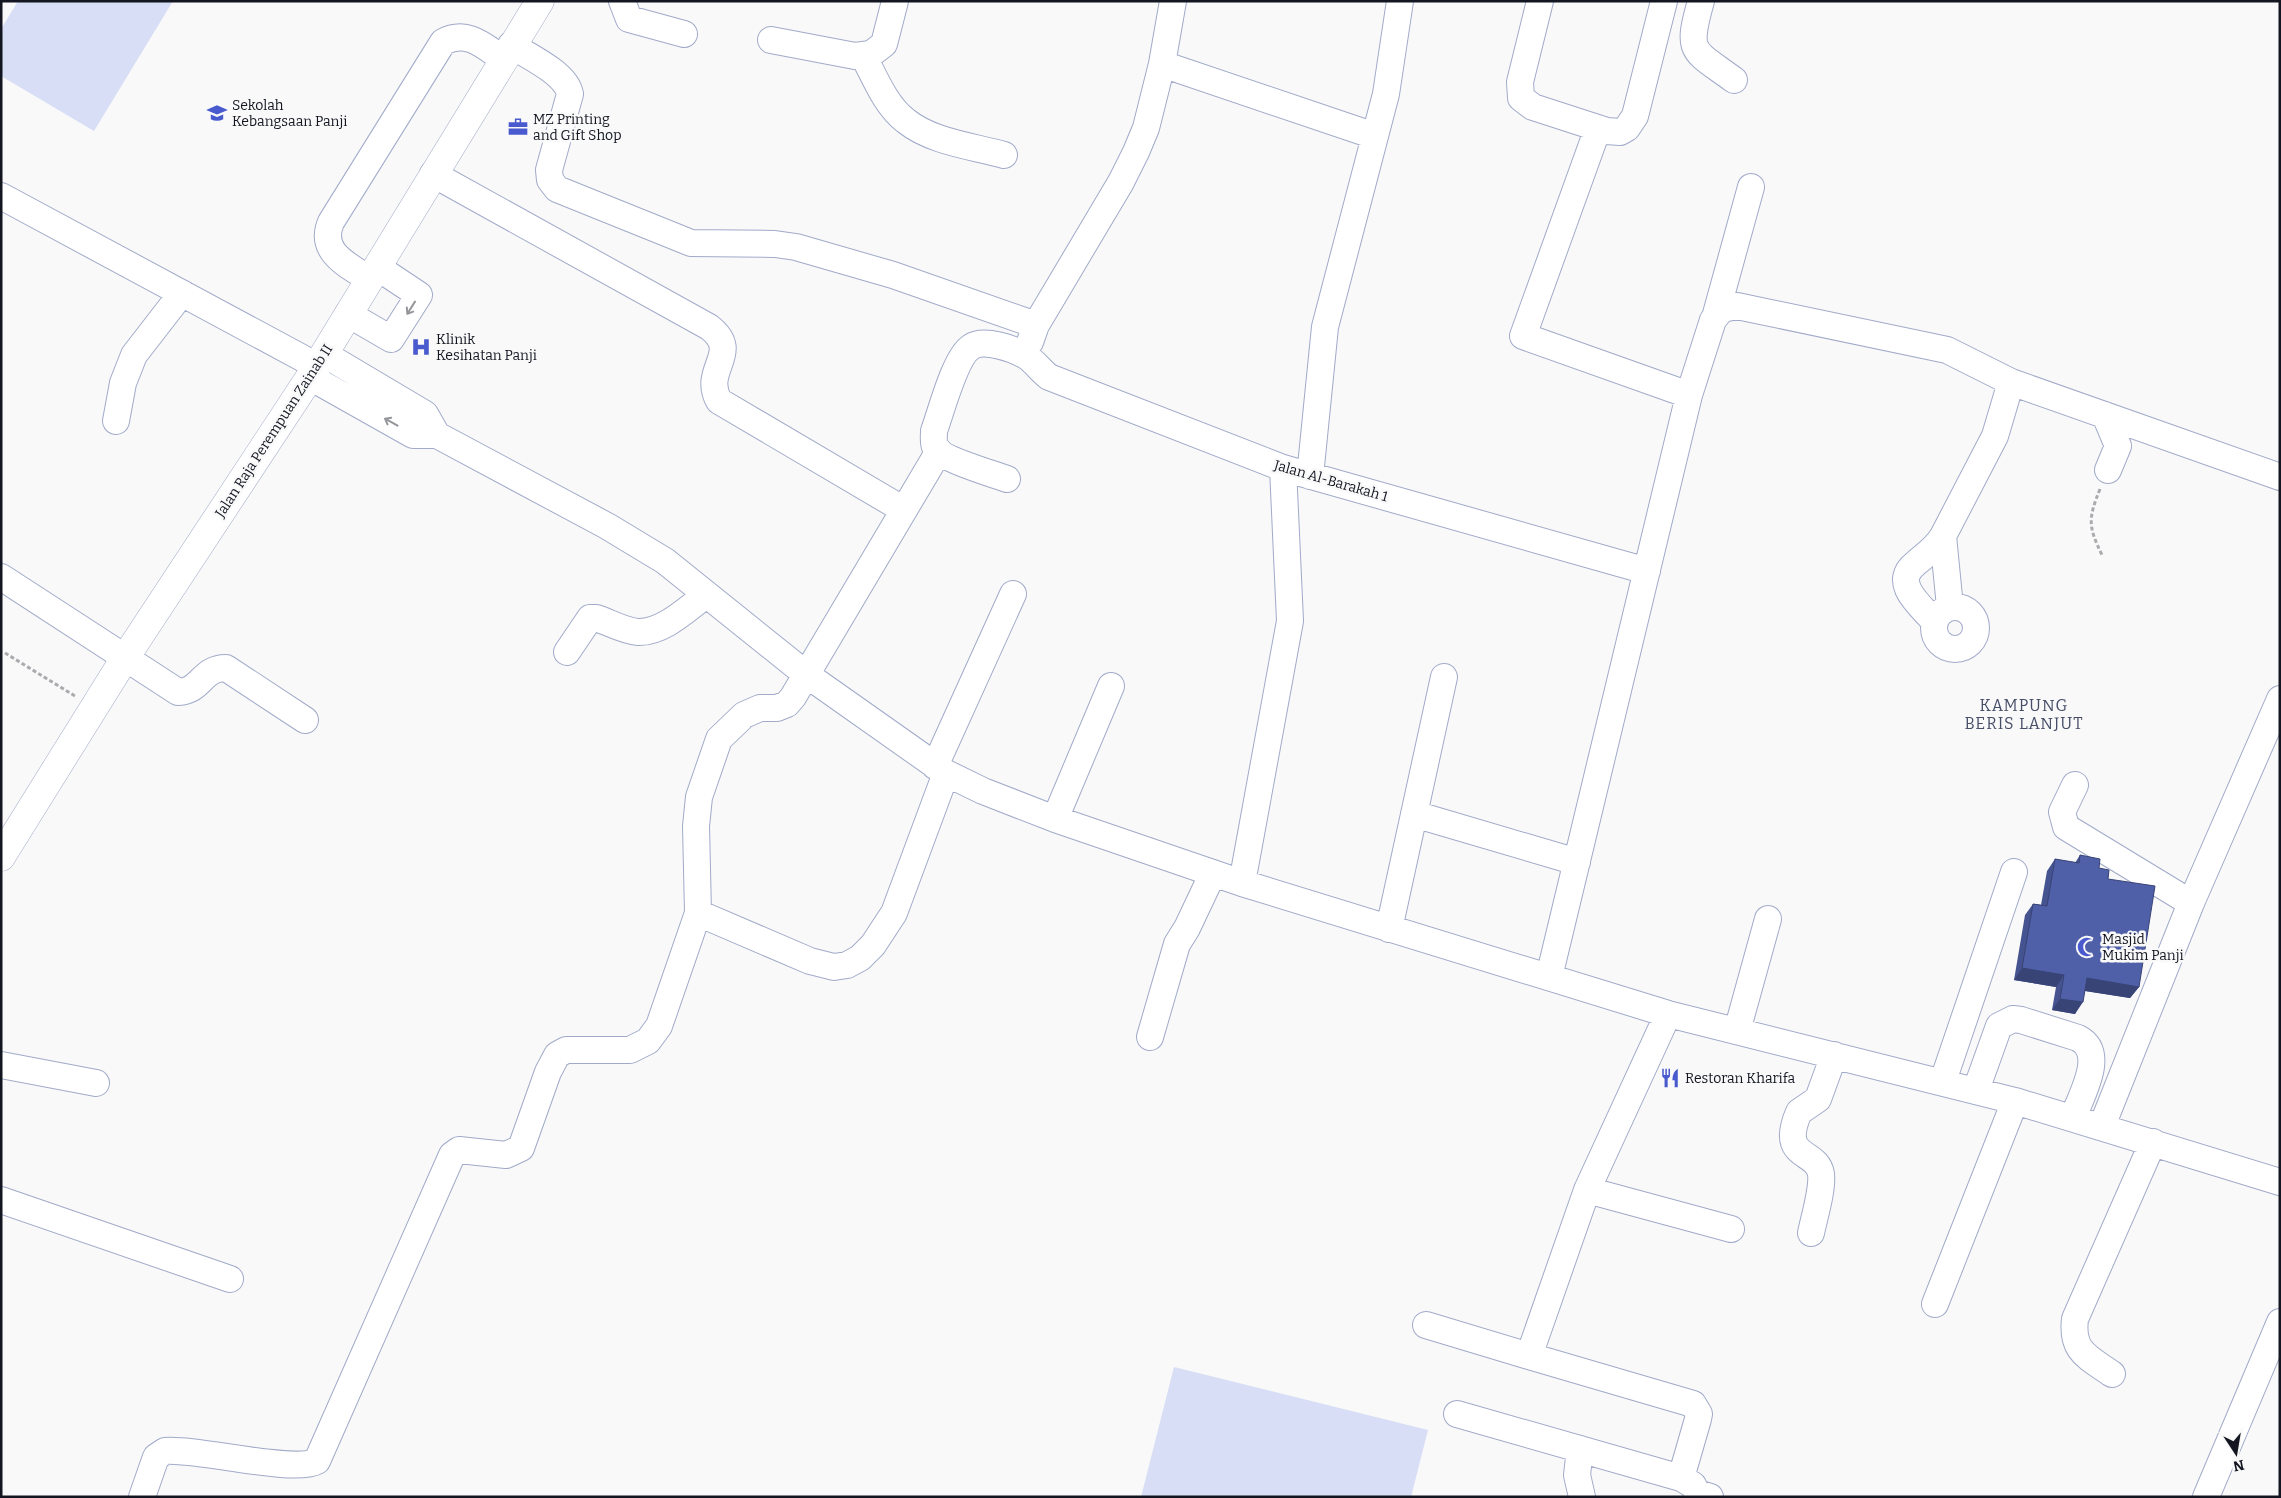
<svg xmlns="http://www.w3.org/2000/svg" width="2281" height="1498" font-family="Bitter,serif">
<rect width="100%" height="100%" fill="#f9f9f9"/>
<path fill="#d7def5" d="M18 1H173L94 131 1 76V29Z
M1174 1367 1428 1430 1411 1497H1141Z"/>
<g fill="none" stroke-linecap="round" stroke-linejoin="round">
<defs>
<path id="minor" d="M622 1 629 19 684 34
M1540 1 1520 82 1521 98 1533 107 1607 131 1620 132 1627 128 1635 116 1664 1
M1701 1C1686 54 1692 49 1734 80
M771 40 855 56 871 54 884 44 895 1
M511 45C529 57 566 73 570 94L549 170 550 180 557 189 691 243 775 244 796 247 893 275 1036 325
M864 57C875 78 886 106 906 121 932 142 972 146 1004 155
M1162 64 1375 136
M1598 128 1523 336 1689 395
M433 174 709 327C743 353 701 369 719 401L904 510
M1 196 317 366
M369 279C348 265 318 252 331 222L443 42C467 29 484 46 503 59
M348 314 391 339 419 295 377 267
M1716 314 1751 187
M1030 342 1036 325 1121 182 1136 152 1146 128 1162 64 1173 1
M324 354 425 414 437 435
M310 377 413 435H437L607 526 665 561 807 675 946 773 983 791 1055 819 1242 883 1668 1014 2015 1101 2280 1182
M2105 415 2118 446 2108 470
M116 421 123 383 134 355 182 293
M1310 476 1325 327 1386 94 1400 1
M1007 479C993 474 941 459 935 447 933 442 934 436 934 431 941 412 955 357 971 347 984 338 1014 349 1026 356 1034 361 1041 371 1049 377L1283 468 1647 571
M1943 536 1950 607
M1 577 178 692C202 691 201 668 226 668L305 720
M1934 628a21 21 0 1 1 42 0a21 21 0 1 1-42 0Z
M1934 621C1921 606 1891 583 1915 564 1926 554 1935 549 1943 536L1995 436 2011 382
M567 652 590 618H596C609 622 624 631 638 632 663 633 688 608 706 595
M935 766 1013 594
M2075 785 2062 812 2066 827 2191 903
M1414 814 1577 862
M1055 819 1111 686
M1242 883 1290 621 1283 468
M698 913 810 961 834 967 847 965 860 958 873 945 894 913 946 773
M1389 929 1444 677
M1549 977 1689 395 1713 320 1722 309 1737 306 1947 350 2011 382 2280 477
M1737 1031 1768 919
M1150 1037 1177 944 1187 928 1213 873
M1 1065 96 1083
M1943 1081 2014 872
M1976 1090 1999 1026 2013 1019 2021 1020 2078 1038C2107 1053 2081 1095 2073 1118
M2102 1126 2191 903 2280 699
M1587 1190 1731 1229
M1 1200 230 1279
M1811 1233C1814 1218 1823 1189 1821 1174 1817 1149 1778 1160 1799 1112L1818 1099 1834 1055
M1935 1304 2015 1101
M1426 1325 1529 1356
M2112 1374C2088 1357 2071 1352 2075 1319L2153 1142
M1457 1414 1681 1478 1698 1419 1699 1414 1693 1404 1529 1356 1587 1190 1668 1014
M1580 1449 1577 1475 1582 1497
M1681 1478 1693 1485 1697 1493 1710 1497
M142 1497 156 1457 165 1451C197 1448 295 1474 317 1461L452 1155 459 1150 506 1155 521 1148 548 1072 557 1055 566 1050H630L648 1041 659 1026 698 913 696 826 699 797 719 739 744 715 760 708H777L787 704 793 697 939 451
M2206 1497 2280 1322"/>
<path id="major" d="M1 857 125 658 310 377 540 1"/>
</defs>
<use href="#minor" stroke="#a1aac9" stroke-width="28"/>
<use href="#major" stroke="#a1aac9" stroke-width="29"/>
<path stroke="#aaabaf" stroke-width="3" stroke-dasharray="4 2.5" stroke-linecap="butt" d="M2100 489C2088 519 2088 526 2102 555
M5 653 75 696"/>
<use href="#minor" stroke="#fff" stroke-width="26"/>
<use href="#major" stroke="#fff" stroke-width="28"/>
</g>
<path fill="#455390" d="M2080 855 2099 868 2108 879 2139 987 2130 998 2085 991 2075 1014 2052 1010 2056 987 2014 980 2025 915 2033 904 2041 905 2047 871 2055 859 2075 863Z"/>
<path fill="#384376" d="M2022 968 2064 975 2056 987 2014 980Z
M2087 978 2139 987 2130 998 2079 990Z
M2060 999 2083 1002 2075 1014 2052 1010Z"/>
<path fill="#5060a8" stroke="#384376" d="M2080 855 2100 859 2099 868 2109 870 2108 879 2155 886 2139 987 2087 978 2083 1002 2060 999 2064 975 2022 968 2033 904 2047 906 2055 859 2079 863Z"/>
<defs><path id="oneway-shaft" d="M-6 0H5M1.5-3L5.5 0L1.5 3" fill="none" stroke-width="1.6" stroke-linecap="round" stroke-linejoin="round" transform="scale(1.25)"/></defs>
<g stroke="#95969b">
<use href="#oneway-shaft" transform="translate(411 308) rotate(122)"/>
<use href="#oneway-shaft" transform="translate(391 422) rotate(-151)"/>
</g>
<defs>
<symbol id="school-bare" viewBox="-9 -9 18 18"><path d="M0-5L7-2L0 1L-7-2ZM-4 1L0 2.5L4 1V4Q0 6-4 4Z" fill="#495acf" stroke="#f9f9f9" stroke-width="2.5" paint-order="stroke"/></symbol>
<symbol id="office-bare" viewBox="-9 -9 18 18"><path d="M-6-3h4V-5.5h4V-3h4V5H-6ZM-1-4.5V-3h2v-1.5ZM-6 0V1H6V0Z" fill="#495acf" stroke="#f9f9f9" stroke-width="2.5" paint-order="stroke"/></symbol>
<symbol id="hospital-bare" viewBox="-9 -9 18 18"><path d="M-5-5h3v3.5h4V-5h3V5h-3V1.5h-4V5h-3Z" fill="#495acf" stroke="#f9f9f9" stroke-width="2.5" paint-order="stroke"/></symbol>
<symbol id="mosque-bare" viewBox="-9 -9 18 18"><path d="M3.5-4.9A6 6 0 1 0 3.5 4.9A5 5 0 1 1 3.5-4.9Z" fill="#495acf" stroke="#f9f9f9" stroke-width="2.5" paint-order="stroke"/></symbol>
<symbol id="restaurant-bare" viewBox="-9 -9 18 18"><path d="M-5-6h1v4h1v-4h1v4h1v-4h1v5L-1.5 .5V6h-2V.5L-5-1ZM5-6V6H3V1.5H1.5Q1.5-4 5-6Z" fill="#495acf" stroke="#f9f9f9" stroke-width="2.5" paint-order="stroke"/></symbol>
</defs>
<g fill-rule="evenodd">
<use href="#school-bare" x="203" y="99" width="28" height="28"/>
<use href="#office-bare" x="504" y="113" width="28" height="28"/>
<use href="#hospital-bare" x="407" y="333" width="28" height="28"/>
<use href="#mosque-bare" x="2073" y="933" width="28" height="28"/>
<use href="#restaurant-bare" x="1656" y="1064" width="28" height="28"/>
</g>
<g text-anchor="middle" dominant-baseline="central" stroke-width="5" stroke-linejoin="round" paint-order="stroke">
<g font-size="14" fill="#131621" stroke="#f9f9f9" text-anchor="start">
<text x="232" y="105">Sekolah<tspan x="232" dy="16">Kebangsaan Panji</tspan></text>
<text x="533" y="119">MZ Printing<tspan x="533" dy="16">and Gift Shop</tspan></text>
<text x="436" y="339">Klinik<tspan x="436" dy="16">Kesihatan Panji</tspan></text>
<text x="2102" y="939">Masjid<tspan x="2102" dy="16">Mukim Panji</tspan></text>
<text x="1685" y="1078">Restoran Kharifa</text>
</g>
<g font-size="14" fill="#131621" stroke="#f9f9f9">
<text transform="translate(274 431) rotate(-57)">Jalan Raja Perempuan Zainab II</text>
<text transform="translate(1331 481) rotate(16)">Jalan Al-Barakah 1</text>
</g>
<g font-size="16" letter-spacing="1" fill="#464d68" stroke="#f9f9f9">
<text x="2024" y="705">KAMPUNG<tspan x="2024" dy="18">BERIS LANJUT</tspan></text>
</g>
</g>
<rect width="2281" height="1498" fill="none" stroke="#131621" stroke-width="5"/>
<g transform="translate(2236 1453) rotate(168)" stroke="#f9f9f9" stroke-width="4" paint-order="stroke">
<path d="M0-4L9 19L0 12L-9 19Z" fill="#131621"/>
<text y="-8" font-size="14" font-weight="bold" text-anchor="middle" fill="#131621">N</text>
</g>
</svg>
